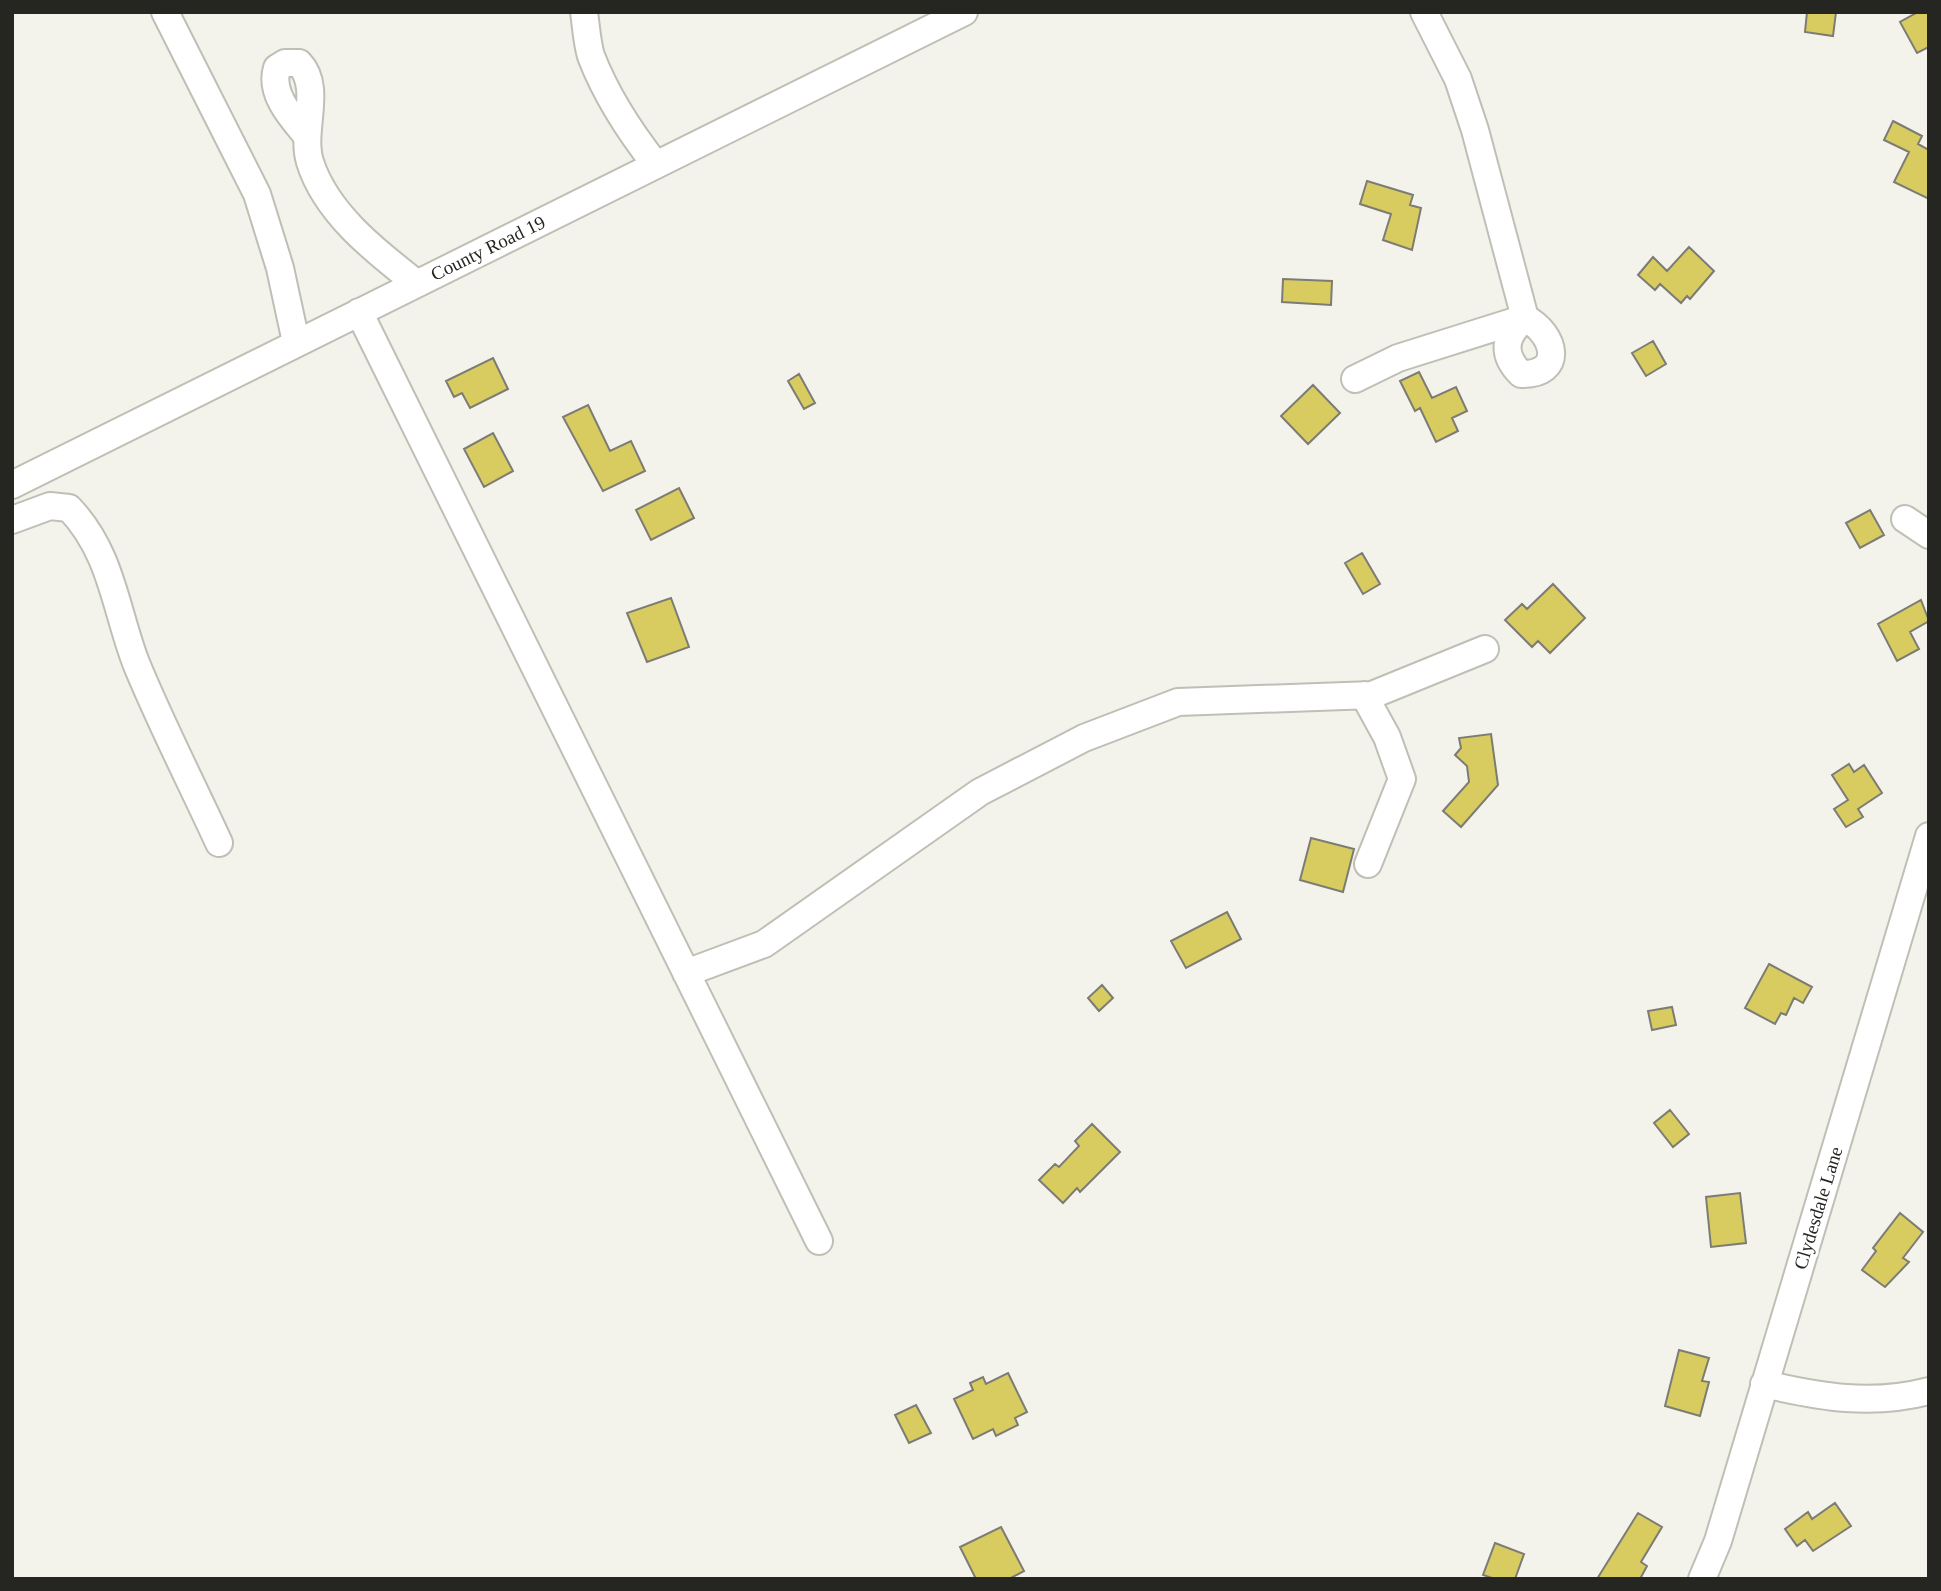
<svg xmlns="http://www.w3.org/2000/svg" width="1941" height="1591" font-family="'Times New Roman',serif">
<rect width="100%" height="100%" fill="#f4f3eb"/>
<path fill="#d8cc60" stroke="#7c7c74" stroke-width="2" d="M1807 12H1836L1833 36 1805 32Z
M1918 12H1929V47L1917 53 1900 22Z
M1893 121 1922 136 1918 144 1929 150V199L1894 182 1909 152 1884 140Z
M1367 181 1413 195 1410 205 1421 208 1412 250 1383 240 1391 214 1360 204Z
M1689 247 1714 271 1690 299 1687 296 1681 303 1660 284 1655 290 1638 275 1653 257 1667 271Z
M1283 279 1332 281 1331 305 1282 302Z
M1653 341 1666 364 1646 376 1632 353Z
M493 358 508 389 470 408 462 393 454 397 446 381Z
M1419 372 1432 398 1456 387 1467 411 1452 418 1458 431 1436 442 1420 408 1415 411 1400 381Z
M799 374 815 403 804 409 788 381Z
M1313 385 1340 413 1308 444 1281 416Z
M588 405 610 451 631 441 645 471 603 491 563 417Z
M493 433 513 471 484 487 464 449Z
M679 488 694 518 651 540 636 510Z
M1870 510 1884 535 1860 548 1846 523Z
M1362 553 1380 584 1363 594 1345 563Z
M1553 584 1585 618 1550 653 1538 641 1532 647 1505 620 1522 604 1527 609Z
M671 598 689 647 647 662 627 613Z
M1921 600 1929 621 1910 632 1919 649 1897 661 1878 624Z
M1491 734 1498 785 1461 827 1443 811 1469 782 1467 766 1455 755 1461 748 1459 738Z
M1849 764 1854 772 1864 765 1882 793 1858 809 1863 817 1846 827 1834 809 1848 800 1832 775Z
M1311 838 1354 849 1343 892 1300 880Z
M1227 912 1241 939 1186 968 1171 941Z
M1769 964 1812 987 1803 1003 1794 998 1786 1015 1781 1013 1775 1024 1745 1008Z
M1102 985 1113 998 1099 1011 1088 998Z
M1672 1007 1676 1025 1652 1030 1648 1011Z
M1670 1110 1689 1134 1673 1147 1654 1123Z
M1092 1124 1120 1152 1080 1192 1077 1188 1063 1203 1039 1180 1055 1164 1059 1167 1079 1146 1075 1141Z
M1740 1193 1746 1243 1711 1247 1706 1197Z
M1900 1213 1923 1232 1903 1258 1909 1262 1885 1287 1862 1270 1876 1251 1873 1248Z
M1679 1350 1709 1358 1702 1381 1709 1382 1700 1416 1665 1406Z
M1008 1373 1027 1412 1015 1418 1018 1425 996 1436 993 1429 973 1439 954 1399 973 1390 970 1383 983 1377 986 1384Z
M916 1405 931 1433 909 1443 895 1415Z
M1835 1503 1851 1526 1813 1551 1805 1540 1797 1546 1785 1529 1808 1512 1812 1519Z
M1638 1513 1662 1527 1641 1562 1647 1566 1640 1579H1597Z
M1001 1527 1024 1571 1009 1579H976L960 1547Z
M1495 1543 1524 1554 1515 1579H1495L1483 1575Z"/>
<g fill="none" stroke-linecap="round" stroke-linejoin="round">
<defs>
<path id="minor" d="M165 12 257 194 280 268 296 342
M584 12C586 26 587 43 591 56 606 95 630 132 656 165
M1424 12 1458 79 1475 130 1525 318
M306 135C291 117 269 93 277 68L285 63H299C323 88 300 130 310 162 326 213 375 251 416 283
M359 312 819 1241
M1355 379 1398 358 1525 318C1556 334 1565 375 1521 374 1501 354 1504 336 1525 318
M12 485 964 12
M1905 519 1929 535
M12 520 50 506 69 508C112 553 115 608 136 663 161 724 192 784 219 843
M1364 695 1387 737 1402 779 1368 864
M686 973 764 944 980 792 1084 738 1178 702 1372 695 1485 649
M1764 1384C1821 1397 1871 1406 1929 1391
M1702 1579 1718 1541 1929 836"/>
</defs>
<use href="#minor" stroke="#bfbfb6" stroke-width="30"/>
<use href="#minor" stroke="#fff" stroke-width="26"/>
</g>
<g text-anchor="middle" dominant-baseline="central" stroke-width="6" stroke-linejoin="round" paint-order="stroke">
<g font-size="19" fill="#252522" stroke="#fff">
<text transform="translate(488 248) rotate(-26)">County Road 19</text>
<text transform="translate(1818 1208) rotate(-73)">Clydesdale Lane</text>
</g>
</g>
<rect width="1941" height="1591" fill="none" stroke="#252522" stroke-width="28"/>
</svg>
